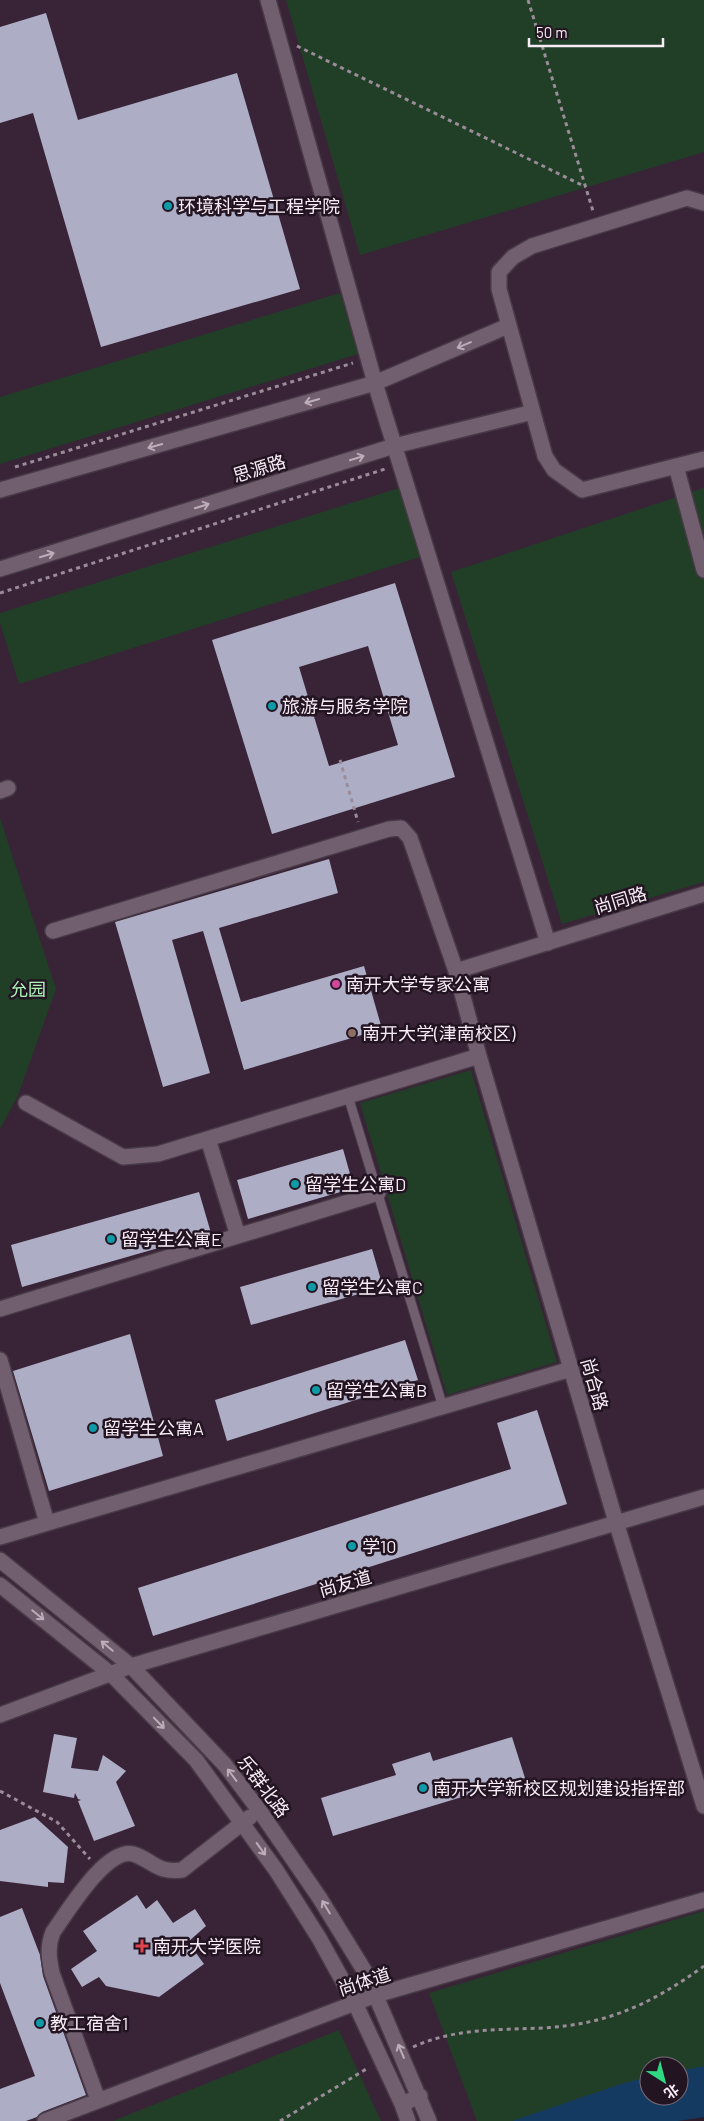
<svg xmlns="http://www.w3.org/2000/svg" width="704" height="2121" font-family="Barlow,'Noto Sans SC',sans-serif">
<rect width="100%" height="100%" fill="#2d1d2c"/>
<path fill="#392437" fill-rule="evenodd" d="M0 0H704V2092L620 2121H0ZM649 2066H679V2096H649Z"/>
<path fill="#213e27" d="M286 0H704V152L360 255Z
M340 293 358 354 0 464V397Z
M399 488 420 557 19 684 0 623V613Z
M704 488V882L562 924 451 572Z
M0 818 56 989 17 1098 0 1129Z
M471 1070 557 1362 447 1395 360 1103Z
M704 1911V2073L679 2079V2066H649V2087L521 2121H477L429 1993Z
M339 2030 381 2121H113Z"/>
<path fill="#153a61" d="M704 2066V2117L678 2121H512L624 2083 649 2077V2096H679V2071Z"/>
<path fill="#adadc5" fill-rule="evenodd" d="M46 13 78 120 237 73 300 289 101 347 33 113 0 123V27Z
M395 583 455 777 272 834 212 640ZM368 646 398 745 329 766 299 667Z
M329 859 338 893 219 928 241 1002 364 966 382 1029 244 1070 203 931 172 940 210 1073 163 1087 115 922Z
M343 1149 354 1188 248 1219 237 1180Z
M199 1192 211 1233 22 1287 11 1245Z
M372 1249 383 1287 251 1325 240 1287Z
M130 1334 163 1456 49 1491 13 1371Z
M405 1340 418 1380 227 1441 215 1400Z
M537 1410 567 1504 153 1636 138 1588 511 1469 497 1423Z
M54 1734 77 1738 71 1768 98 1771 103 1755 126 1771 116 1782 135 1826 94 1841 78 1801 81 1800 78 1799 75 1793 74 1798 43 1792Z
M512 1737 525 1778 333 1836 321 1798 396 1775 392 1764 430 1752 433 1761Z
M35 1817 68 1847 64 1883 48 1882V1887L0 1881V1830Z
M137 1895 146 1909 157 1900 173 1923 195 1909 206 1926 188 1942 204 1964 159 1997 106 1986 99 1977 82 1987 71 1969 97 1951 83 1931Z
M22 1908 40 1955 43 1976 86 2095 42 2112 37 2117 26 2121H0V2089L35 2076 0 1983V1917Z"/>
<g fill="none" stroke-linecap="round" stroke-linejoin="round">
<defs>
<path id="lane" d="M348 1096 443 1407"/>
<path id="street" d="M268 0 375 383 548 943
M704 203 687 198 532 246 513 257 499 272V289L545 456 554 470 582 490 704 459
M676 466 704 570
M0 490 375 383 508 326
M0 569 394 446 533 412
M0 791 8 788
M53 931 389 829 401 828 410 838 456 971 479 1056 616 1522 704 1806
M456 971 704 894
M26 1103 123 1157 158 1154 479 1056
M208 1139 238 1236
M0 1309 378 1193
M0 1360 47 1523
M0 1537 571 1369
M0 1560 131 1666 225 1765 259 1810 319 1897 367 1975 429 2121
M0 1585 111 1674 196 1760 276 1870 319 1938 355 2003 402 2104 420 2096
M0 1715 131 1666 704 1497
M98 2100 52 1973C49 1958 47 1947 53 1932 67 1913 108 1843 136 1855 155 1863 159 1873 182 1870L250 1817
M402 2104 408 2121
M45 2121 376 1995 704 1900"/>
</defs>
<use href="#lane" stroke="#473a46" stroke-width="11"/>
<use href="#street" stroke="#473a46" stroke-width="18"/>
<path stroke="#9a8c98" stroke-width="3" stroke-dasharray="4 4" stroke-linecap="butt" d="M528 0 593 211
M297 46 586 187
M15 467 353 363
M0 593 385 469
M340 760 358 822
M0 1791 57 1822 90 1859
M413 2047C455 2028 498 2030 543 2028 609 2024 651 2004 704 1966
M280 2121 368 2068"/>
<use href="#lane" stroke="#715e6e" stroke-width="9"/>
<use href="#street" stroke="#715e6e" stroke-width="15"/>
</g>
<defs><path id="oneway-shaft" d="M-6 0H5M1.5-3L5.5 0L1.5 3" fill="none" stroke-width="1.6" stroke-linecap="round" stroke-linejoin="round" transform="scale(1.25)"/></defs>
<g stroke="#bbadb9">
<use href="#oneway-shaft" transform="translate(464 345) rotate(157)"/>
<use href="#oneway-shaft" transform="translate(312 401) rotate(164)"/>
<use href="#oneway-shaft" transform="translate(155 446) rotate(164)"/>
<use href="#oneway-shaft" transform="translate(357 458) rotate(-17)"/>
<use href="#oneway-shaft" transform="translate(202 506) rotate(-17)"/>
<use href="#oneway-shaft" transform="translate(47 555) rotate(-17)"/>
<use href="#oneway-shaft" transform="translate(38 1615) rotate(39)"/>
<use href="#oneway-shaft" transform="translate(107 1646) rotate(-140)"/>
<use href="#oneway-shaft" transform="translate(159 1723) rotate(46)"/>
<use href="#oneway-shaft" transform="translate(232 1775) rotate(-127)"/>
<use href="#oneway-shaft" transform="translate(261 1849) rotate(54)"/>
<use href="#oneway-shaft" transform="translate(326 1907) rotate(-121)"/>
<use href="#oneway-shaft" transform="translate(401 2051) rotate(-113)"/>
</g>
<g fill="#0f9aa8" stroke="#231422" stroke-width="2">
<circle cx="168" cy="206" r="5"/>
<circle cx="272" cy="706" r="5"/>
<circle cx="295" cy="1184" r="5"/>
<circle cx="111" cy="1239" r="5"/>
<circle cx="312" cy="1287" r="5"/>
<circle cx="316" cy="1390" r="5"/>
<circle cx="93" cy="1428" r="5"/>
<circle cx="352" cy="1546" r="5"/>
<circle cx="423" cy="1788" r="5"/>
<circle cx="40" cy="2023" r="5"/>
</g>
<circle fill="#d1479c" stroke="#231422" stroke-width="2" cx="336" cy="984" r="5"/>
<circle fill="#8d6e63" stroke="#231422" stroke-width="2" cx="352" cy="1033" r="5"/>
<path fill="#e0444e" stroke="#231422" stroke-width="2" d="M139.5 1938.5h5v5h5v5h-5v5h-5v-5h-5v-5h5z"/>
<g text-anchor="middle" dominant-baseline="central" stroke-width="5" stroke-linejoin="round" paint-order="stroke">
<g font-size="18" fill="#f8edf6" stroke="#231422" text-anchor="start">
<text x="178" y="206">环境科学与工程学院</text>
<text x="282" y="706">旅游与服务学院</text>
<text x="346" y="984">南开大学专家公寓</text>
<text x="362" y="1033">南开大学(津南校区)</text>
<text x="305" y="1184">留学生公寓D</text>
<text x="121" y="1239">留学生公寓E</text>
<text x="322" y="1287">留学生公寓C</text>
<text x="326" y="1390">留学生公寓B</text>
<text x="103" y="1428">留学生公寓A</text>
<text x="362" y="1546">学10</text>
<text x="433" y="1788">南开大学新校区规划建设指挥部</text>
<text x="153" y="1946">南开大学医院</text>
<text x="50" y="2023">教工宿舍1</text>
</g>
<g font-size="18" fill="#f8edf6" stroke="#231422">
<text transform="translate(259 468) rotate(-17)">思源路</text>
<text transform="translate(620 900) rotate(-17)">尚同路</text>
<text transform="translate(595 1384) rotate(74)">尚合路</text>
<text transform="translate(345 1583) rotate(-16)">尚友道</text>
<text transform="translate(264 1786) rotate(53)">乐群北路</text>
<text transform="translate(364 1981) rotate(-18)">尚体道</text>
</g>
<g font-size="18" fill="#aaf4b7" stroke="#231422">
<text x="28" y="989">允园</text>
</g>
</g>
<g transform="translate(664 2081) rotate(144)"><circle r="24" fill="#231422" stroke="#786b77"/>
<path d="M0-4L9 19L0 12L-9 19Z" fill="#2fd883"/>
<text y="-8" font-size="14" font-weight="bold" text-anchor="middle" fill="#f8edf6">北</text>
</g>
<path d="M529 38v8h134v-8" fill="none" stroke="#f8edf6" stroke-width="2.5"/>
<text x="536" y="38" font-size="15" fill="#f8edf6" stroke="#231422" stroke-width="4" paint-order="stroke">50 m</text>
</svg>
